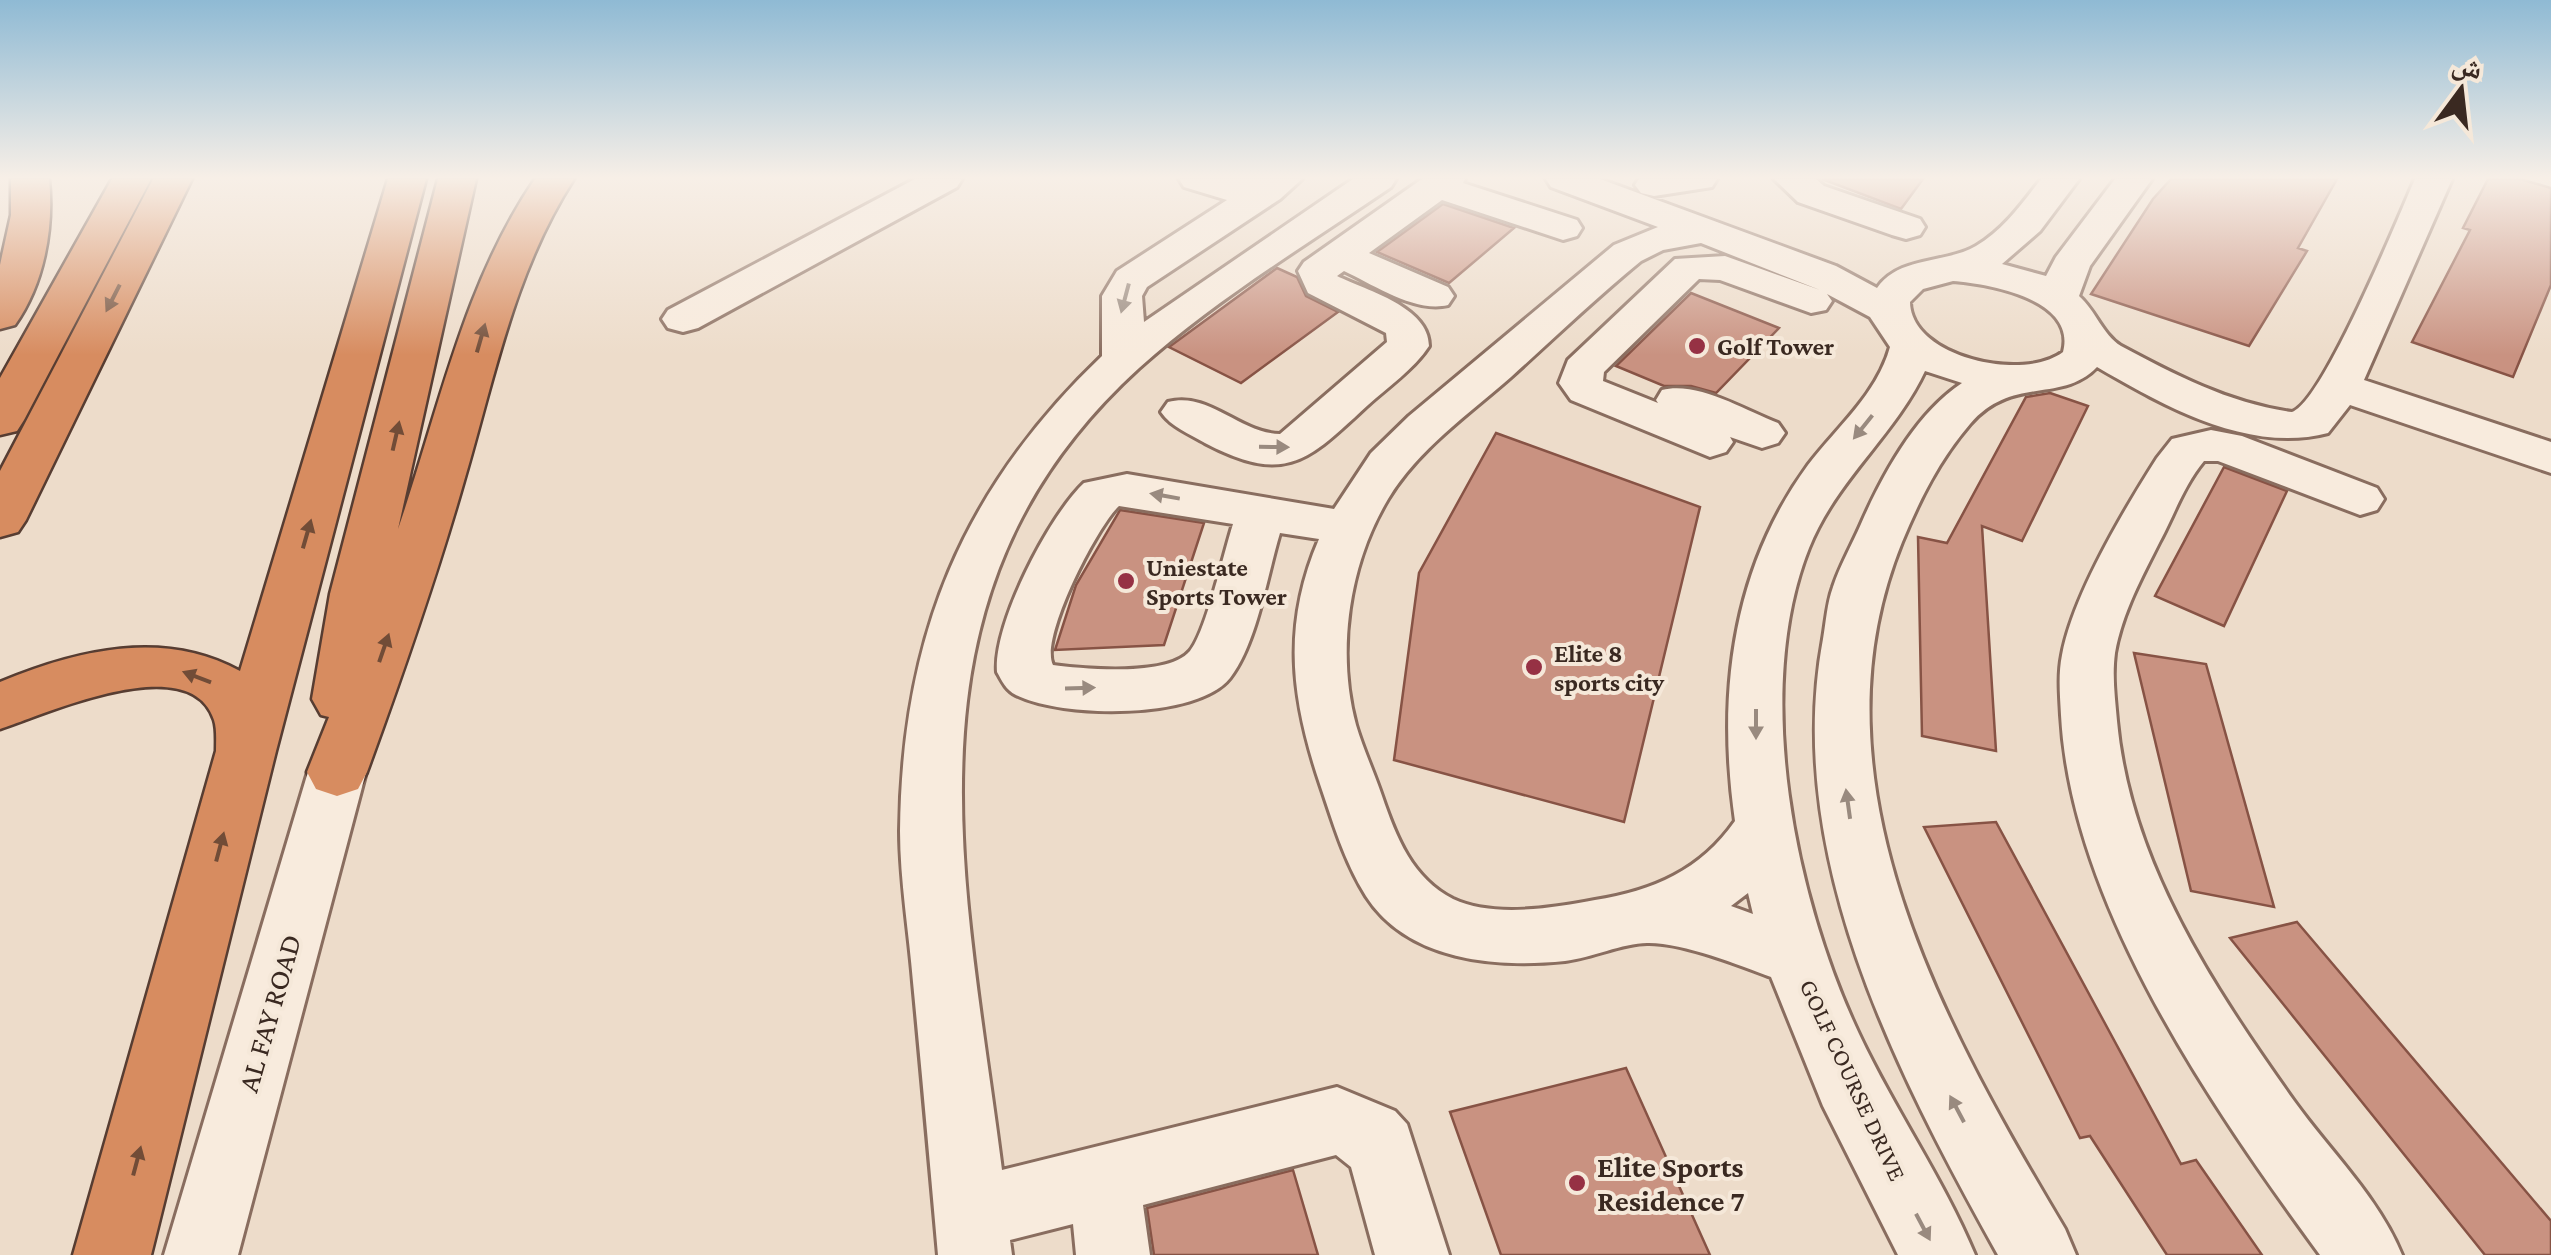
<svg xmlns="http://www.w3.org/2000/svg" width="2551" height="1255" font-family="'Crimson Pro','Noto Naskh Arabic',serif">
<rect width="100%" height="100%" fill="#eddcca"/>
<path fill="#c99281" stroke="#875345" stroke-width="2.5" d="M1822 179H1923L1901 209Z
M2171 179H2337L2298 248 2307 251 2249 346 2091 294 2153 199Z
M2488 179H2520L2551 188V285L2513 377 2412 342 2470 230 2463 228Z
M1443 204 1514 228 1449 283 1377 252Z
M1277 268 1297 277 1306 296 1338 312 1241 383 1169 347Z
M1691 293 1779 328 1716 393 1691 386H1664L1616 366Z
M2050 393 2088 406 2022 541 1982 526 1996 751 1922 736 1918 537 1947 543 2026 397Z
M1496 433 1700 507 1624 822 1394 760 1419 573Z
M2224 467 2287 491 2224 626 2155 596Z
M1120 510 1204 523 1164 645 1055 650 1076 585Z
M2134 653 2206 664 2274 907 2191 891Z
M1996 822 2181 1164 2196 1160 2262 1255H2167L2090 1136 2080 1138 1924 827Z
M2297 922 2551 1221V1255H2485L2230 938Z
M1626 1068 1710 1255H1501L1450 1112Z
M1293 1170 1318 1255H1154L1147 1208Z"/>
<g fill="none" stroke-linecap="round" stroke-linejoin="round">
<defs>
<path id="minor" d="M915 179H962L957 187 698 328 683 332 668 328 662 319 668 310Z
M1179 179H1302L1280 199 1147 287 1142 296 1144 322 1353 179H1396L1391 187C1306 245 1216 299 1139 368 890 595 965 877 1002 1170L1337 1087 1395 1111 1407 1124 1449 1255H1375L1351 1167 1336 1155 1143 1205 1150 1255H1076L1073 1224 1010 1240 1012 1255H938C930 1164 922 1073 913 982 909 932 900 881 900 831 902 636 962 490 1102 356V296L1117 271 1227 200 1184 187Z
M1422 179H1465L1463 183 1577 220 1582 228 1577 236 1563 240 1442 200 1369 253 1448 287 1454 296 1448 305C1415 313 1374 285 1344 271L1337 276C1368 291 1429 307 1429 346 1414 369 1388 387 1368 405 1308 460 1287 486 1205 443 1190 434 1171 427 1161 412L1168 402C1209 391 1239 433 1280 434L1387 342 1386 333 1308 293 1298 271 1304 262Z
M1546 179H1600L1836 266 1877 288C1899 256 1945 264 1976 246 2003 230 2022 204 2041 179H2079L2040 231 2002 264 2046 276 2056 257 2115 179H2152L2090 266 2079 296C2096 311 2102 334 2121 346 2175 375 2231 404 2292 412 2323 402 2398 218 2415 179H2452L2364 380 2551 442V473L2350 405 2328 433C2249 454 2164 406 2097 367 2062 404 2012 375 1970 424 1939 460 1920 499 1902 542 1805 780 1945 1028 2065 1229L2076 1255H1998C1896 1072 1783 854 1823 639 1826 622 1827 603 1833 587 1840 565 1852 545 1861 524 1882 476 1916 413 1962 383L1925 371C1895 435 1836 480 1809 548 1752 691 1795 899 1859 1034 1894 1109 1943 1178 1975 1255H1898L1823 1106 1771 977C1739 965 1681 942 1647 943 1623 943 1591 958 1565 961 1495 968 1408 961 1366 896 1344 861 1333 822 1320 784 1291 698 1282 625 1319 539L1280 533C1267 576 1257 643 1230 678 1197 720 1061 718 1016 695 1006 690 1002 681 997 672 993 624 1049 516 1084 483L1127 474 1334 509 1371 453 1409 416 1614 245 1658 227 1551 187ZM1701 243 1820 290 1725 256 1675 259 1568 360 1559 383 1571 400 1710 457 1726 452 1733 442 1730 437 1762 448 1778 443 1785 433 1778 423C1744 410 1698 381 1662 390L1656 400 1658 403 1603 381 1604 372 1699 279 1720 280 1811 313 1826 310 1832 301 1827 294 1870 317 1890 347C1877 394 1837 427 1808 465 1732 569 1717 695 1735 821 1701 870 1653 891 1595 900 1553 908 1493 918 1453 899 1412 878 1396 837 1382 796 1374 772 1363 749 1356 725 1336 651 1349 564 1388 499 1418 449 1468 415 1511 377 1554 338 1596 298 1641 261L1663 250ZM1953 281C1989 284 2077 299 2063 352 2024 382 1911 358 1910 302L1923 289ZM1119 506 1233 524C1224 552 1206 632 1190 651 1168 677 1084 669 1053 665 1039 639 1097 526 1119 506ZM1748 893 1753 914 1731 906Z
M1639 179H1717L1712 187 1654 196 1641 193 1635 185Z
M1774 179H1816L1824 186 1920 219 1925 227 1920 235 1906 239 1892 235 1798 202Z
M2211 430 2242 436 2377 488 2384 499 2377 510 2360 515 2218 461H2204C2184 485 2174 515 2160 541 2142 577 2122 613 2115 653 2112 676 2115 698 2117 721 2130 863 2214 988 2294 1101 2330 1151 2379 1198 2402 1255H2320C2211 1106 2071 904 2061 715 2060 695 2058 675 2062 655 2073 595 2124 510 2157 458L2172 439Z
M337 749 357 756 366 772 238 1255H164L308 772 317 756Z"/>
<path id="highway" d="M11 179H49C54 229 44 284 15 325L0 329V265L11 215Z
M112 179H151L24 420 17 431 0 435V378Z
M153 179H192L26 520 18 532 0 537V471Z
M388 179H426L276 751 151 1255H73L216 751C216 741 217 729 214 720 190 647 44 715 0 729V682C77 650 164 629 240 671Z
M438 179H476L398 529C439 410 463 285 535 179H574C514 272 495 376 464 481 436 579 402 676 367 772L358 789 337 796 316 789 307 772 329 717 321 715 312 699 330 594Z"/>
</defs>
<use href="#minor" stroke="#896d5f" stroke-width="6"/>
<use href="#highway" stroke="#573d32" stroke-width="5"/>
<use href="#minor" fill="#f8ebdd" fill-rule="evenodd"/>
<use href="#highway" fill="#d78c60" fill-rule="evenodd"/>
</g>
<defs><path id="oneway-solid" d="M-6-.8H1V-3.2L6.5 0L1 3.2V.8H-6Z" transform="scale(2.5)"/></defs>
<g fill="#714c37">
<use href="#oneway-solid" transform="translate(113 298) rotate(117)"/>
<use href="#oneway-solid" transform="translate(481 338) rotate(-74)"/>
<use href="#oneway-solid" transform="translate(396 436) rotate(-77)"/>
<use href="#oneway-solid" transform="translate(307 534) rotate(-74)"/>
<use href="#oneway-solid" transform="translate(384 648) rotate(-71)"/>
<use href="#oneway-solid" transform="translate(197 677) rotate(-159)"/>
<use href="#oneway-solid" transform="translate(220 847) rotate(-75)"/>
<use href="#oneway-solid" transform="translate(137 1161) rotate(-75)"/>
</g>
<g fill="#998a7f">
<use href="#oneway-solid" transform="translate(1125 298) rotate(105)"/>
<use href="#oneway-solid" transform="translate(1863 427) rotate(129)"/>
<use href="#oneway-solid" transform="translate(1274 447) rotate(1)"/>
<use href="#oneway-solid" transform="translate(1165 496) rotate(-170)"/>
<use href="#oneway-solid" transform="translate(1080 688) rotate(-2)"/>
<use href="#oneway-solid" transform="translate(1756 724) rotate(90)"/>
<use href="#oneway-solid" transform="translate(1848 804) rotate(-98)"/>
<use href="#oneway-solid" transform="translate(1957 1109) rotate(-118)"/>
<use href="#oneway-solid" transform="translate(1923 1227) rotate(62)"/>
</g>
<linearGradient id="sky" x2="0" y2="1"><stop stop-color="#8fbad4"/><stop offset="0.5" stop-color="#f7efe7"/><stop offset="1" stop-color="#f7efe7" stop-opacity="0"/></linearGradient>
<rect width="2551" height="355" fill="url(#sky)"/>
<g fill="#963144" stroke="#f5e8d9" stroke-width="4">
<circle cx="1697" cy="346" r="10"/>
<circle cx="1126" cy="581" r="10"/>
<circle cx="1534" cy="667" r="10"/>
<circle cx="1577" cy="1183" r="10"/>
</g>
<g text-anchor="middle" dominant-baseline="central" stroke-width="8" stroke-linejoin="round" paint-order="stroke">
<g font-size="25" font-weight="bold" fill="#3a2921" stroke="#f5e8d9" text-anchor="start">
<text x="1717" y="346">Golf Tower</text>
<text x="1146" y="567">Uniestate<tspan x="1146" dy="29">Sports Tower</tspan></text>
<text x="1554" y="653">Elite 8<tspan x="1554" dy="29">sports city</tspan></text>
</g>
<g font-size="25" fill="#3a2921" stroke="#f5e8d9">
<text transform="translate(1853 1080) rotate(65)">GOLF COURSE DRIVE</text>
</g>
<g font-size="30" fill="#3a2921" stroke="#f5e8d9">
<text transform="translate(269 1013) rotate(-74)">AL FAY ROAD</text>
</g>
<g font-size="30" font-weight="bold" fill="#3a2921" stroke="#f5e8d9" text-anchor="start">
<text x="1597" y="1166">Elite Sports<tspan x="1597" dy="34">Residence 7</tspan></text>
</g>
</g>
<g transform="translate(2461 90) rotate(15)" stroke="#f5e8d9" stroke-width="8" paint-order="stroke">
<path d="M0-8L18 38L0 25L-18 38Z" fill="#3a2921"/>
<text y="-15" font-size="28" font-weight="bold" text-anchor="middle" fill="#3a2921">ش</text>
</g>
</svg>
